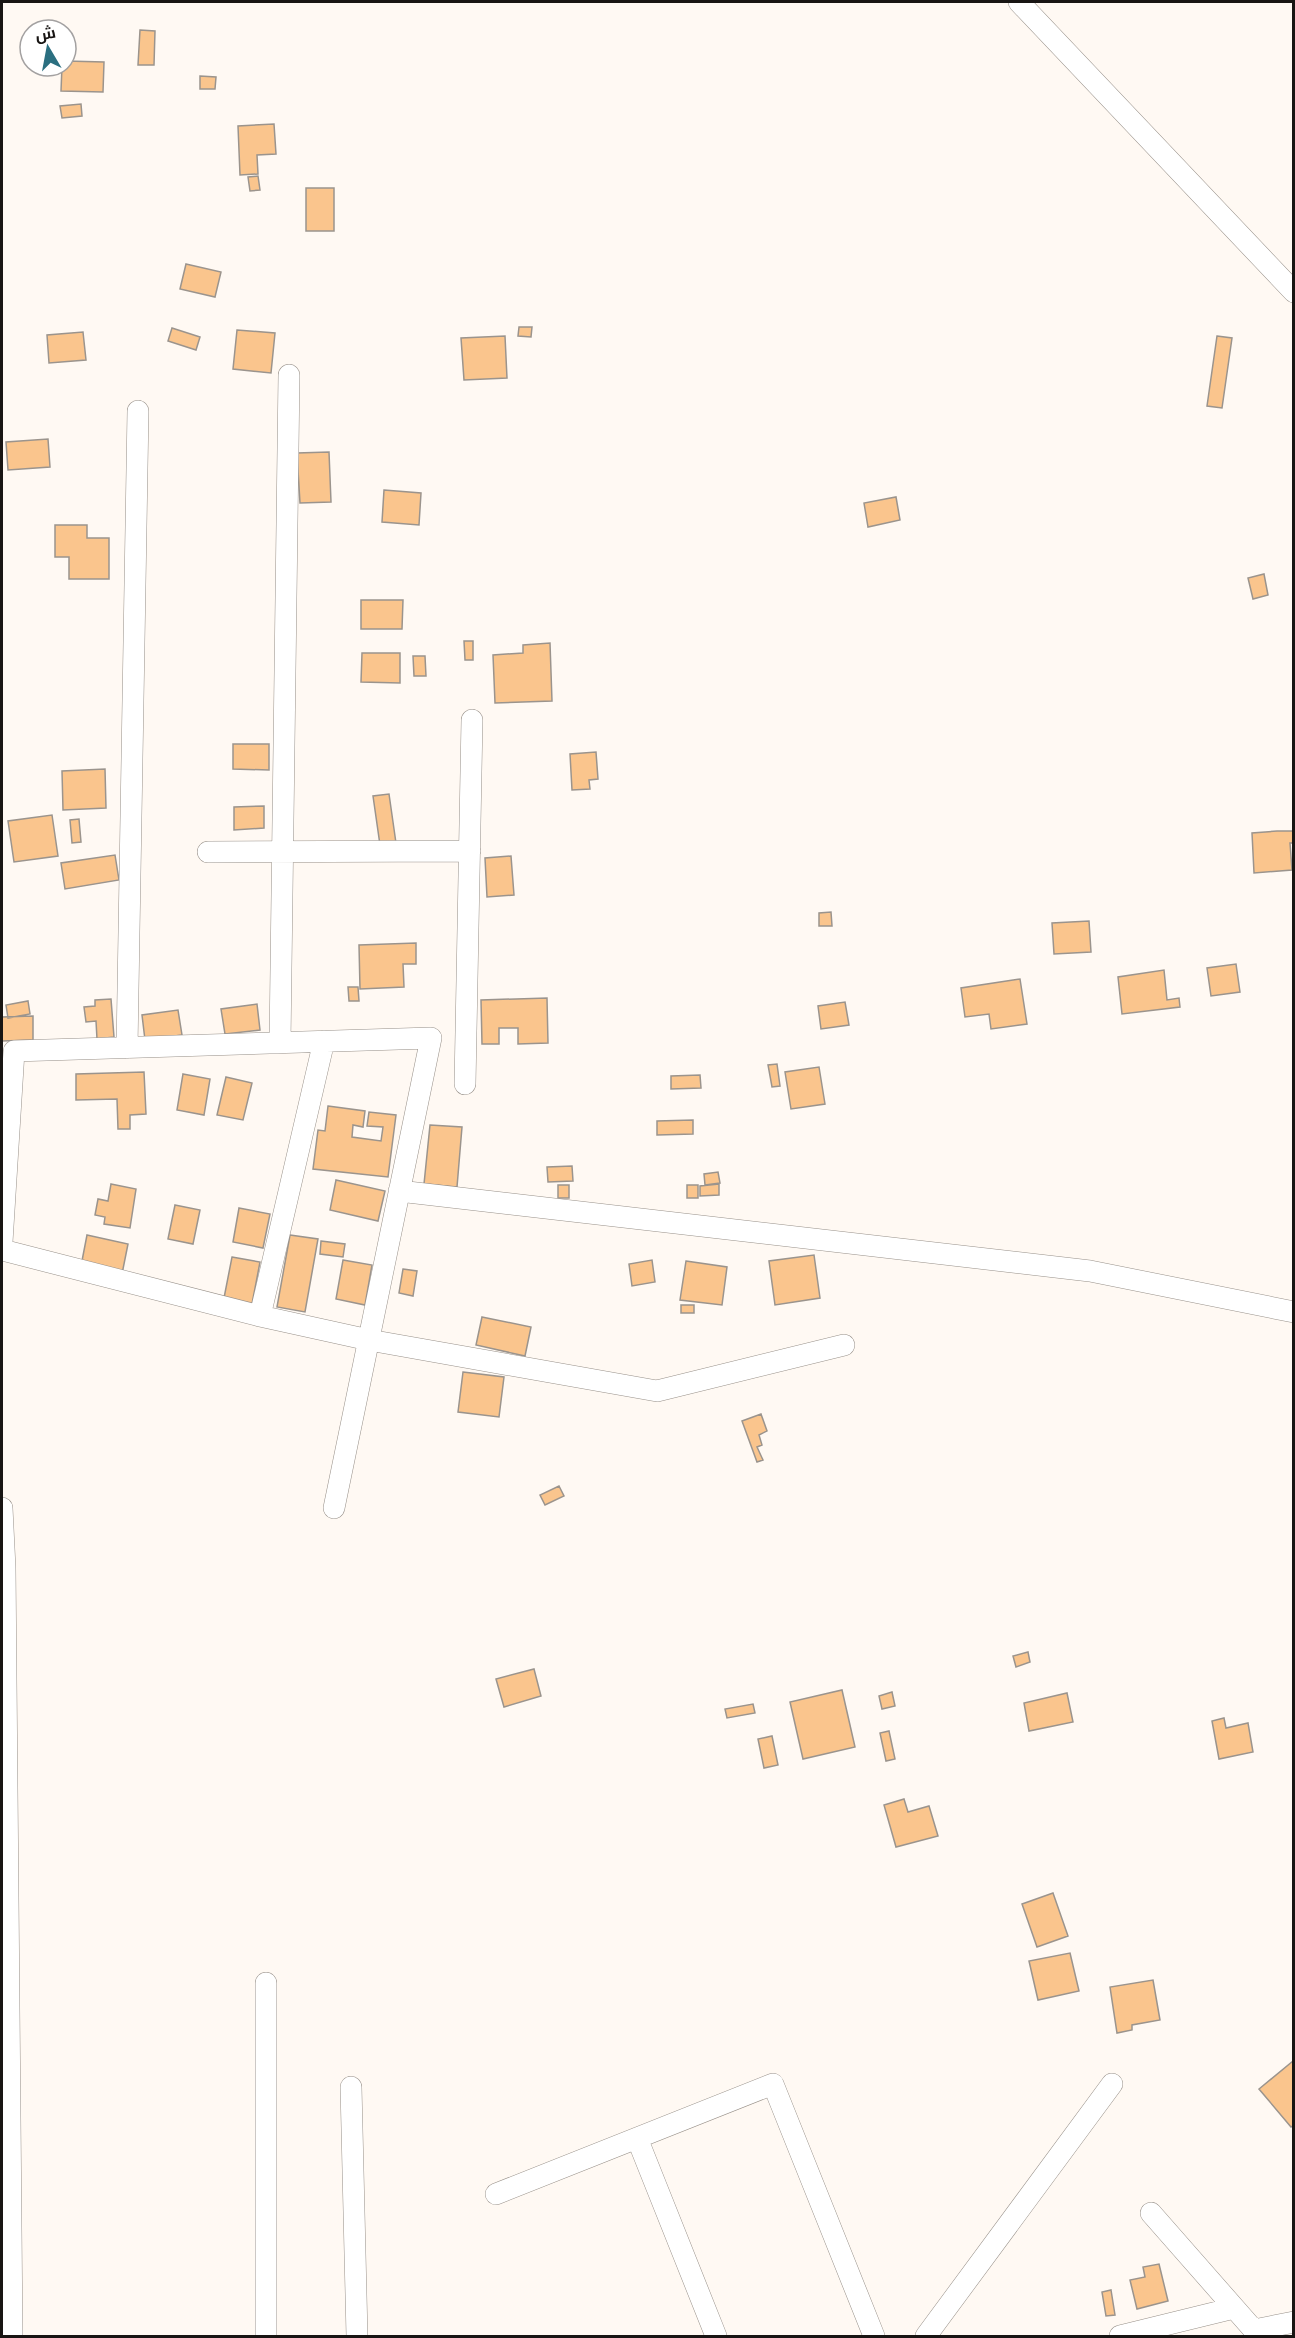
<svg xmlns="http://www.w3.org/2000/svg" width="1295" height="2338" font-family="Signika,Cairo,sans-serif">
<rect width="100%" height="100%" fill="#fff9f3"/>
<path fill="#fac58d" stroke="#9b948d" stroke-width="1.5" d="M140 30 155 31 154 65H138Z
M66 61 104 62 103 92 61 91 62 66H66Z
M200 76 216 77 215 89H200Z
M81 104 82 116 62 118 60 106Z
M274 124 276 154 257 155 258 174 240 175 238 126Z
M258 176 260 190 250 191 248 177Z
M306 188H334V231H306Z
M186 264 221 272 215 297 180 289Z
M519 327H532L531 337 518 336Z
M172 328 200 337 196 350 168 341Z
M237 330 275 333 271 373 233 369Z
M83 332 86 360 49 363 47 335Z
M505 336 507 378 464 380 461 338Z
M1217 336 1232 338 1222 408 1207 406Z
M48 439 50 467 8 470 6 442Z
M329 452 331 502 300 503 297 453Z
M384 490 421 493 419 525 382 522Z
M896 497 900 520 868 527 864 503Z
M55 525H87V538H109V579H69V557H55Z
M1264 574 1268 595 1253 599 1248 578Z
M361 600H403L402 629H361Z
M464 641H473V660H465Z
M550 643 552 701 495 703 493 655 523 653V645Z
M362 653H400V683L361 682Z
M413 656H425L426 676H414Z
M233 744H269V770L233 769Z
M596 752 598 779 589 780 590 789 572 790 570 754Z
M105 769 106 808 63 810 62 771Z
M389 794 396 843 380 845 373 796Z
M264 806V828L234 830V807Z
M52 815 58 856 14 862 8 821Z
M79 819 81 842 72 843 70 820Z
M1277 831H1294V843H1290L1292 870 1254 873 1252 833Z
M115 855 119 880 65 889 61 863Z
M511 856 514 895 487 897 485 858Z
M831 912 832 926H819V913Z
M1089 921 1091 952 1054 954 1052 923Z
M416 943V964H403L404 987 360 989 359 945Z
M1236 964 1240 992 1211 996 1207 968Z
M1164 970 1167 1000 1179 998 1180 1007 1122 1014 1118 977Z
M1020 979 1027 1024 991 1029 989 1014 965 1017 961 988Z
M348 987H358L359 1001H349Z
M547 998 548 1043 518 1044V1028H499V1044H482L481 1000Z
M111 999 114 1037 97 1039 96 1021 86 1022 84 1007 95 1006V1000Z
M28 1001 30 1014 8 1018 6 1005Z
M845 1002 849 1025 821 1029 818 1006Z
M257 1004 260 1030 225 1034 221 1009Z
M178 1010 182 1035 145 1040 142 1015Z
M33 1016V1040L2 1041V1017Z
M777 1064 780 1086 772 1087 768 1065Z
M819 1067 825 1104 791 1109 785 1072Z
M144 1072 146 1114 130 1115V1129H118L117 1099 76 1100V1074Z
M183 1074 210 1079 204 1115 177 1110Z
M700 1075 701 1088 671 1089V1076Z
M226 1077 252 1083 243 1120 217 1115Z
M328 1106 365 1111 363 1127 353 1125 352 1137 381 1141 383 1127 367 1126 369 1112 396 1115 388 1177 313 1169 318 1130 325 1131Z
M693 1120V1134L657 1135V1121Z
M430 1125 462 1127 457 1187 424 1184Z
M572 1166 573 1181 548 1182 547 1167Z
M718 1172 720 1183 705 1185 704 1174Z
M336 1180 385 1191 378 1221 330 1210Z
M111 1184 136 1189 130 1228 104 1224 105 1217 95 1215 98 1199 108 1201Z
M719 1184V1195L700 1196V1186Z
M558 1185H569V1198H558Z
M687 1185H698V1198H687Z
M175 1205 200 1210 193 1244 168 1239Z
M239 1208 270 1214 263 1248 233 1242Z
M87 1235 128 1244 122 1274 81 1266Z
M290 1235 318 1239 305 1312 277 1307Z
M321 1241 345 1244 343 1257 320 1254Z
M814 1255 820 1298 775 1305 769 1261Z
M232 1257 260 1262 252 1304 224 1298Z
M343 1260 372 1265 365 1305 336 1299Z
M652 1260 655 1282 632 1286 629 1264Z
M686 1261 727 1267 722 1305 680 1300Z
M403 1269 417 1271 413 1296 399 1293Z
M681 1305H694V1313H681Z
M482 1317 531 1327 525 1356 476 1345Z
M463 1372 504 1377 499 1417 458 1412Z
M761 1414 767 1431 759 1435 762 1445 757 1447 763 1460 757 1462 742 1421Z
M559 1486 564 1496 545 1505 540 1495Z
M1028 1652 1030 1662 1016 1667 1013 1656Z
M534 1669 541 1696 504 1707 496 1679Z
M842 1690 855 1747 803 1759 790 1702Z
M892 1692 895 1706 882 1709 879 1696Z
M1067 1693 1073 1722 1029 1731 1024 1703Z
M753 1704 755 1713 727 1718 725 1709Z
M1224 1718 1226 1728 1248 1723 1253 1752 1219 1759 1212 1721Z
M889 1731 895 1759 886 1761 880 1733Z
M772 1736 778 1765 764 1768 758 1739Z
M904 1799 908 1812 929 1806 938 1836 896 1847 884 1805Z
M1053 1893 1068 1936 1037 1947 1022 1904Z
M1070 1953 1079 1991 1038 2000 1029 1961Z
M1153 1980 1160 2020 1132 2025V2030L1117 2033 1110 1987Z
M1293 2061 1294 2125 1291 2127 1259 2089Z
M1159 2264 1168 2301 1137 2309 1130 2280 1145 2277 1143 2267Z
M1111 2290 1115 2315 1106 2316 1102 2292Z"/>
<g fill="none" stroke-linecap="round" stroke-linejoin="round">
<defs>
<path id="minor" d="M1019 2 1294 292
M208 852 470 851
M280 1043 289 375
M127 1048 138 411
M465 1084 472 720
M399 1191 1090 1271 1294 1312
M2 1242 14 1051 431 1038 334 1508
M2 1250 260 1316 369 1340 657 1391 844 1345
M260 1316 324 1041
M2 1508 5 1568 12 2336
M351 2087 357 2336
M637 2138 716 2336
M496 2194 773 2084 874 2336
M1151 2213 1259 2336
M1254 2330 1294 2322
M266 2336V1983
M926 2336 1112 2084
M1120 2336 1234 2308"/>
</defs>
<use href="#minor" stroke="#98918a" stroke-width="22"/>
<use href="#minor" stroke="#fff" stroke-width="21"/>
</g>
<rect width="1295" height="2338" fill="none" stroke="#181513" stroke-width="6"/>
<g transform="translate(48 48) rotate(350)"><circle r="28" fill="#ffffff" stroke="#a3a1a1" stroke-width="1.5"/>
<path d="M0-4.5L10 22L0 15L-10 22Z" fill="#2b6f80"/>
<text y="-9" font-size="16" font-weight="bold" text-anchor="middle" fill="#181513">ش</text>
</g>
</svg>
